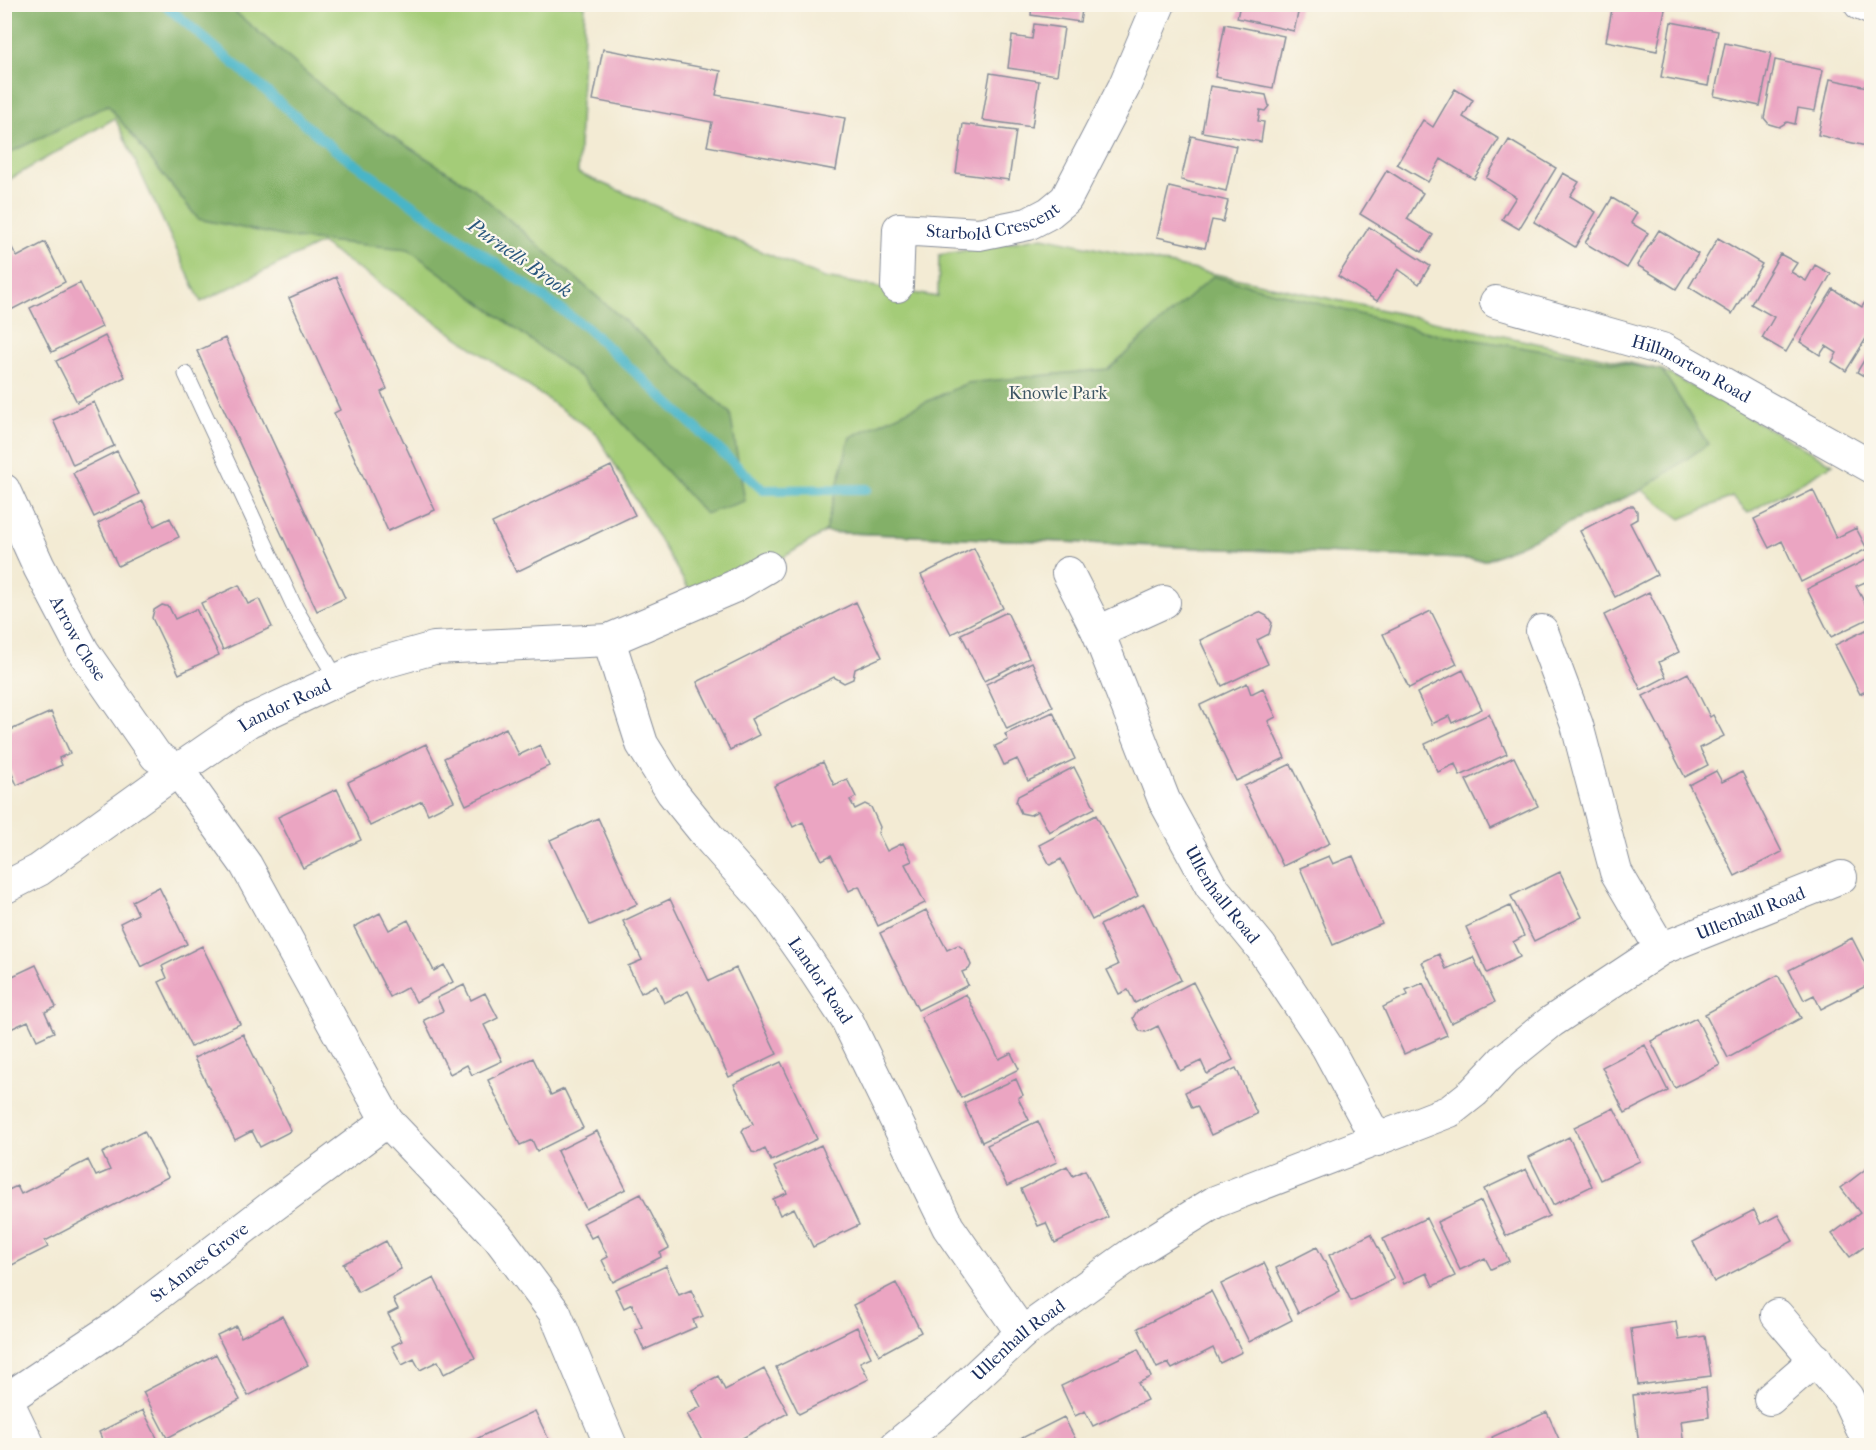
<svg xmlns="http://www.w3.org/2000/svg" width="1876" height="1450" font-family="'IM FELL French Canon',serif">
<rect width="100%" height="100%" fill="#fbf7ec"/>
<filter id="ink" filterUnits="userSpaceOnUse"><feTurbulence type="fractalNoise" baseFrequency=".0167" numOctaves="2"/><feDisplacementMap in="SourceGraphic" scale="12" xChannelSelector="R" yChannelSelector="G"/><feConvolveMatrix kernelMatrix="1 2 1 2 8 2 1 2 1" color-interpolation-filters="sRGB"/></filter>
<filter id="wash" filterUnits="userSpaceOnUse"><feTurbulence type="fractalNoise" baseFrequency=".008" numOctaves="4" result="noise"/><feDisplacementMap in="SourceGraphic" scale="24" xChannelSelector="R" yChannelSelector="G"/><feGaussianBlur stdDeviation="1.35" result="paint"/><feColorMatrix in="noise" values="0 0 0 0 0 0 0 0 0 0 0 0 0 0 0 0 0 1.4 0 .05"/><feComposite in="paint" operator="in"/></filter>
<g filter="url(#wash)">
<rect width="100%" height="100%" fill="#f3ebd4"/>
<path fill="#a4cc78" stroke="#607e6b" stroke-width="1.5" d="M5 5H585L578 173 824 278 938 297 939 255 1043 237 1662 370 1833 464 1748 513 1732 497 1681 519 1642 490 1487 560 825 532 767 567 697 603 596 433 321 243 201 302 115 118 5 182Z"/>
<path fill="#83b068" stroke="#4f7063" stroke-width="1.5" d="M5 4 227 5 345 106 473 188 730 413 745 501 705 514 583 379 408 249 292 238 198 219 108 105 5 155Z
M1213 276 1432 333 1662 370 1708 444 1642 490 1487 560 825 532 850 437 967 383 1108 369Z"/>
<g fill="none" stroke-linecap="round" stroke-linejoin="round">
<path stroke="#4ab5c8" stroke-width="10" d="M164 4 334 149 587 328 763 490 867 489"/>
</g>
<g id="blocks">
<path fill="#eba5c2" d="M1032 4H1083L1080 22 1031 15Z
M1240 4H1300L1294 31 1237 18Z
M1613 4H1666L1657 51 1606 41Z
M1671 22 1718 31 1708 86 1661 77Z
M1034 24 1064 28 1057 75 1008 68 1012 36 1032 39Z
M1225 24 1284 36 1273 88 1215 77Z
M1725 43 1771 53 1760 106 1714 96Z
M603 49 721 71 716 95 845 118 836 170 707 146 712 122 593 100Z
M1775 60 1823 70 1815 111 1798 108 1795 124 1787 122 1779 127 1769 124 1764 118Z
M990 73 1039 81 1032 127 982 120Z
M1830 79 1872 88V121L1866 146 1818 135Z
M1210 86 1266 95 1269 106 1265 111 1260 110 1258 121 1264 122 1261 142 1202 132Z
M1455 89 1473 100 1463 117 1499 139 1474 179 1441 159 1428 182 1397 164 1423 120 1433 127Z
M963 124 1016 131 1009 180 956 173Z
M1191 136 1236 146 1226 191 1181 180Z
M1509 140 1556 168 1519 229 1502 219 1516 197 1486 178Z
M1387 170 1423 193 1407 219 1433 235 1422 252 1360 214Z
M1563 173 1579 182 1570 196 1596 212 1575 247 1534 222Z
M1169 187 1228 201 1223 222 1212 220 1205 248 1157 237Z
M1612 198 1637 213 1631 223 1648 233 1627 268 1585 243Z
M1369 227 1430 266 1419 284 1398 269 1377 301 1338 276Z
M1659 230 1698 254 1676 289 1637 265Z
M4 233 17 257 45 242 65 282 11 310 4 298Z
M1718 238 1762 264 1732 314 1689 287Z
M1780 254 1797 263 1791 272 1806 281 1815 265 1831 274 1786 352 1762 338 1774 317 1751 304Z
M336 277 387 389 381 392 435 510 388 531 334 413 340 410 289 298Z
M80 283 102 327 52 352 30 308Z
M1833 289 1862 307 1867 299 1872 301V329L1846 371 1832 362 1837 353 1826 346 1820 355 1800 342Z
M105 336 125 377 77 402 56 361Z
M225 338 345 598 317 611 197 351Z
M1872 347V381L1857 372Z
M94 402 114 446 73 465 53 420Z
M117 451 139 494 94 517 73 473Z
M611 466 635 515 516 572 492 523Z
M1813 490 1836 538 1856 528 1867 549 1801 582 1782 541 1769 548 1754 519Z
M143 501 154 526 170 518 179 537 118 566 98 523Z
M1628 506H1633L1637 511V519L1630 523 1657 575 1615 597 1580 531Z
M974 548 1003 608 951 634 921 575Z
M1872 557V579L1856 586 1872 617 1831 637 1807 589Z
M239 585 248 604 259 599 272 627 223 650 201 603Z
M1649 592 1679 652 1659 662 1666 677 1641 690 1604 615Z
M856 602 882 657 855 669 853 679 844 683 834 677 751 719 759 735 730 750 697 682Z
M162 605 169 607 175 619 196 609 219 655 179 674 152 618 154 610Z
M1431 611 1457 664 1409 688 1383 634Z
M1007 612 1029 658 984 681 961 634Z
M1259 612 1267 616 1272 623 1269 634 1257 640 1268 664 1222 686 1200 640Z
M1872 627V688L1860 694 1835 645Z
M1032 662 1053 707 1007 729 986 684Z
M1463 670 1482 709 1452 723 1449 716 1432 724 1417 693Z
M1688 673 1710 717 1713 715 1724 736 1700 748 1708 765 1685 777 1643 696Z
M1247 683 1251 694 1263 688 1276 717 1268 721 1285 758 1236 781 1200 705Z
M51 712 70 753 59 758 62 765 17 785 4 756V733Z
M1053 712 1075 759 1028 781 1017 759 1004 765 995 746 1008 740 1005 734Z
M1489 714 1507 754 1460 776 1455 764 1438 772 1425 744Z
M506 728 519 755 540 745 549 766 466 805 444 758Z
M426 744 454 801 428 814 422 801 370 826 348 782Z
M1514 757 1538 806 1490 829 1466 780Z
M823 762 834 785 847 779 856 797 850 800 855 809 865 804 871 807 880 827 878 833 887 851 903 843 912 861 905 864 925 903 878 926 859 886 849 891 831 855 822 860 803 822 793 827 774 786Z
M1291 764 1330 843 1283 866 1244 786Z
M1074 767 1095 808 1049 832 1038 811 1030 815 1021 813 1016 802 1018 796Z
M1716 771 1722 782 1742 772 1782 852 1735 876 1689 785Z
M337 789 361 840 303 868 278 817Z
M1096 815 1138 896 1092 920 1061 859 1050 865 1039 845Z
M598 818 637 904 590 925 550 840Z
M1329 856 1333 864 1353 856 1382 924 1333 945 1300 868Z
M1560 872 1582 917 1534 941 1511 896Z
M159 887 187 944 141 967 120 923 138 914 132 901Z
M670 899 709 981 736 968 777 1054 729 1077 688 991 664 1003 656 985 641 993 628 966 642 960 623 921Z
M1144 904 1181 980 1135 1003 1128 990 1119 994 1107 970 1118 965 1100 925Z
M1510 906 1524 936 1513 942 1520 957 1487 973 1466 927Z
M926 910 947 950 958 945 965 950 971 965 969 969 962 972 968 985 918 1010 880 933Z
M380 913 389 930 408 920 434 971 444 965 453 982 416 1002 408 987 390 997 354 927Z
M1852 938 1872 977V983L1821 1009 1814 995 1804 1000 1789 970Z
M202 946 240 1024 191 1047 159 982 167 978 162 966Z
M1439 954 1446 969 1473 957 1495 1002 1451 1023 1422 962Z
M36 965 56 1007 45 1012 54 1032 37 1040 28 1021 4 1032V980Z
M1778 975 1801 1018 1728 1058 1705 1014Z
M1193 982 1233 1060 1207 1074 1201 1061 1180 1071 1158 1026 1146 1032 1140 1031 1133 1018 1137 1011Z
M1423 983 1447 1035 1404 1054 1383 1007 1408 995 1406 990Z
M464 985 471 1000 485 993 498 1018 484 1025 502 1061 472 1075 467 1065 450 1074 424 1020 443 1011 437 998Z
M966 994 999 1059 1011 1053 1019 1069 961 1098 921 1017Z
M1696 1018 1720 1065 1675 1088 1651 1041Z
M243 1034 291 1131 260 1147 252 1131 235 1140 194 1058Z
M1645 1045 1668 1091 1625 1113 1602 1067Z
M533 1058 551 1095 564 1089 583 1128 537 1151 532 1140 520 1145 488 1080Z
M781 1062 817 1139 771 1161 765 1149 757 1153 752 1152 742 1131 744 1128 753 1124 734 1084Z
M1236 1068 1257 1114 1211 1135 1197 1106 1192 1108 1185 1092Z
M1016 1079 1023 1095 1018 1098 1029 1120 982 1142 964 1103Z
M1614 1108 1640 1161 1600 1180 1574 1127Z
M1038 1121 1057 1162 1007 1186 987 1145Z
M144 1131 168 1177 45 1241 48 1247 4 1269V1192L17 1186 21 1194 88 1160 96 1176 110 1170 102 1153Z
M597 1131 626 1189 586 1209 557 1151Z
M1569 1137 1592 1186 1553 1205 1529 1157Z
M821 1145 859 1225 813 1247 794 1208 780 1215 773 1199 787 1193 774 1167Z
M1871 1165 1872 1241 1850 1257 1832 1234 1860 1213 1841 1188Z
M1067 1166 1073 1176 1085 1170 1108 1217 1055 1243 1046 1223 1038 1226 1021 1189Z
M1526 1169 1549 1216 1506 1236 1484 1189Z
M641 1194 669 1248 660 1253 661 1257 613 1282 602 1260 608 1257 597 1235 591 1238 583 1223Z
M1481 1201 1509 1261 1491 1269 1485 1258 1460 1270 1437 1222Z
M1754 1210 1761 1224 1778 1215 1793 1241 1714 1282 1693 1242Z
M1426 1218 1455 1276 1433 1286 1427 1273 1404 1284 1383 1239Z
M1371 1234 1394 1279 1351 1301 1329 1255Z
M386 1241 401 1269 358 1292 343 1264Z
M1317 1247 1340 1291 1298 1313 1276 1268Z
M1264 1263 1292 1320 1249 1342 1221 1284Z
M666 1266 679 1295 691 1290 703 1316 693 1320 696 1327 644 1350 635 1330 642 1327 632 1304 624 1308 615 1289Z
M434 1278 475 1358 444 1374 438 1361 420 1370 414 1359 402 1365 392 1346 402 1341 388 1314 398 1309 393 1299Z
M896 1283 921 1332 879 1355 853 1305Z
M1211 1291 1242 1352 1220 1363 1213 1348 1172 1369 1168 1363 1157 1368 1138 1328Z
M282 1316 308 1365 248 1396 217 1335 236 1326 241 1337Z
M1676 1322 1679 1340 1705 1336 1711 1376 1638 1385 1631 1329Z
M857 1327 871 1357 860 1362 869 1379 799 1414 776 1367Z
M1138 1349 1151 1377 1138 1383 1147 1400 1093 1426 1085 1411 1075 1416 1061 1386Z
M216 1354 240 1400 167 1438 143 1392Z
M764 1369 788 1413 728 1446H705L687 1414 701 1407 692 1390 718 1376 725 1390Z
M1706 1387 1709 1417 1681 1421 1684 1446H1639L1633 1395Z
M143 1410 161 1446H105L99 1432Z
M535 1411 552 1446H463L484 1435Z
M1547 1412 1562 1446H1496L1492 1437Z
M1064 1417 1079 1446H1006Z"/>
</g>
</g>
<g filter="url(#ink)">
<use href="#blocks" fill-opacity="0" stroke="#878d99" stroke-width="1.5"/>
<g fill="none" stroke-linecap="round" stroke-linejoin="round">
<defs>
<path id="service" d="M186 374 295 608 338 681"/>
<g id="minor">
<path d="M1860 4 1872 9"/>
<path id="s1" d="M897 286 899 229 979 234 1028 224 1049 213 1066 199 1124 87 1159 4"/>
<path id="s2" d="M1496 302 1662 349 1872 467"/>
<path id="s3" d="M4 490 39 567 83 651 156 756 178 770 246 865 387 1121 498 1237 555 1313 611 1446"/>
<path id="s4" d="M1068 573 1098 632 1164 800 1211 886 1261 947 1327 1047 1377 1140"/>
<path d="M1542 631 1577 725 1616 872 1661 949"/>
<path d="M1098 632 1164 602"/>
<path id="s5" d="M609 640 642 744 672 792 710 839 768 904 808 961 847 1020 948 1227 1022 1333"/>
<path id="s6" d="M4 888 39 870 178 770 249 721 363 668 434 648 609 640 733 587 767 567"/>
<path d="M1777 1315 1847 1397 1870 1446"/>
<path d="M4 1394 29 1446"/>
<path id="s7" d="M7 1399 118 1325 270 1208 387 1121"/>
<path d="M1770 1399 1816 1359"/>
<path id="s8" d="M896 1446 940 1410 1022 1333 1133 1253 1215 1202 1450 1111 1474 1092 1505 1059 1551 1022 1661 949 1841 877"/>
</g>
</defs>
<use href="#service" stroke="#878d99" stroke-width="17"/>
<use href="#minor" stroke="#878d99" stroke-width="34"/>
<use href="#service" stroke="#fff" stroke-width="15"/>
<use href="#minor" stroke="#fff" stroke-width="32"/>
</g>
</g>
<g text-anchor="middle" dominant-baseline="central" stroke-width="4.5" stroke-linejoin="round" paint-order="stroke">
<g font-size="18" fill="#1b2f5e" stroke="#fbf7ec">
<text stroke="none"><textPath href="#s1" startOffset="153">Starbold Crescent</textPath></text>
<text stroke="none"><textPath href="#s2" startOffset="207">Hillmorton Road</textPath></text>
<text stroke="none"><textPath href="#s3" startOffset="166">Arrow Close</textPath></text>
<text stroke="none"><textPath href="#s6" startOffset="336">Landor Road</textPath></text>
<text stroke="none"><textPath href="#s4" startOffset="358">Ullenhall Road</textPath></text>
<text stroke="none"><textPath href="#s8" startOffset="1018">Ullenhall Road</textPath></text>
<text stroke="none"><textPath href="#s5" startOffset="406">Landor Road</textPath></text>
<text stroke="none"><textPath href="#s7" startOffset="236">St Annes Grove</textPath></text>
<text stroke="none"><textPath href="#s8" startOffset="162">Ullenhall Road</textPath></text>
</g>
<g font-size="18" fill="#3d5664" stroke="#fbf7ec">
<text x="1058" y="393">Knowle Park</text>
</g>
<g font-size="20" font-style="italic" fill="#29577e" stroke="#fbf7ec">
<text transform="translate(520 258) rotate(35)">Purnells Brook</text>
</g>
</g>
<rect width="1876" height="1450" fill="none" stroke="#fbf7ec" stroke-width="24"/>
</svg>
